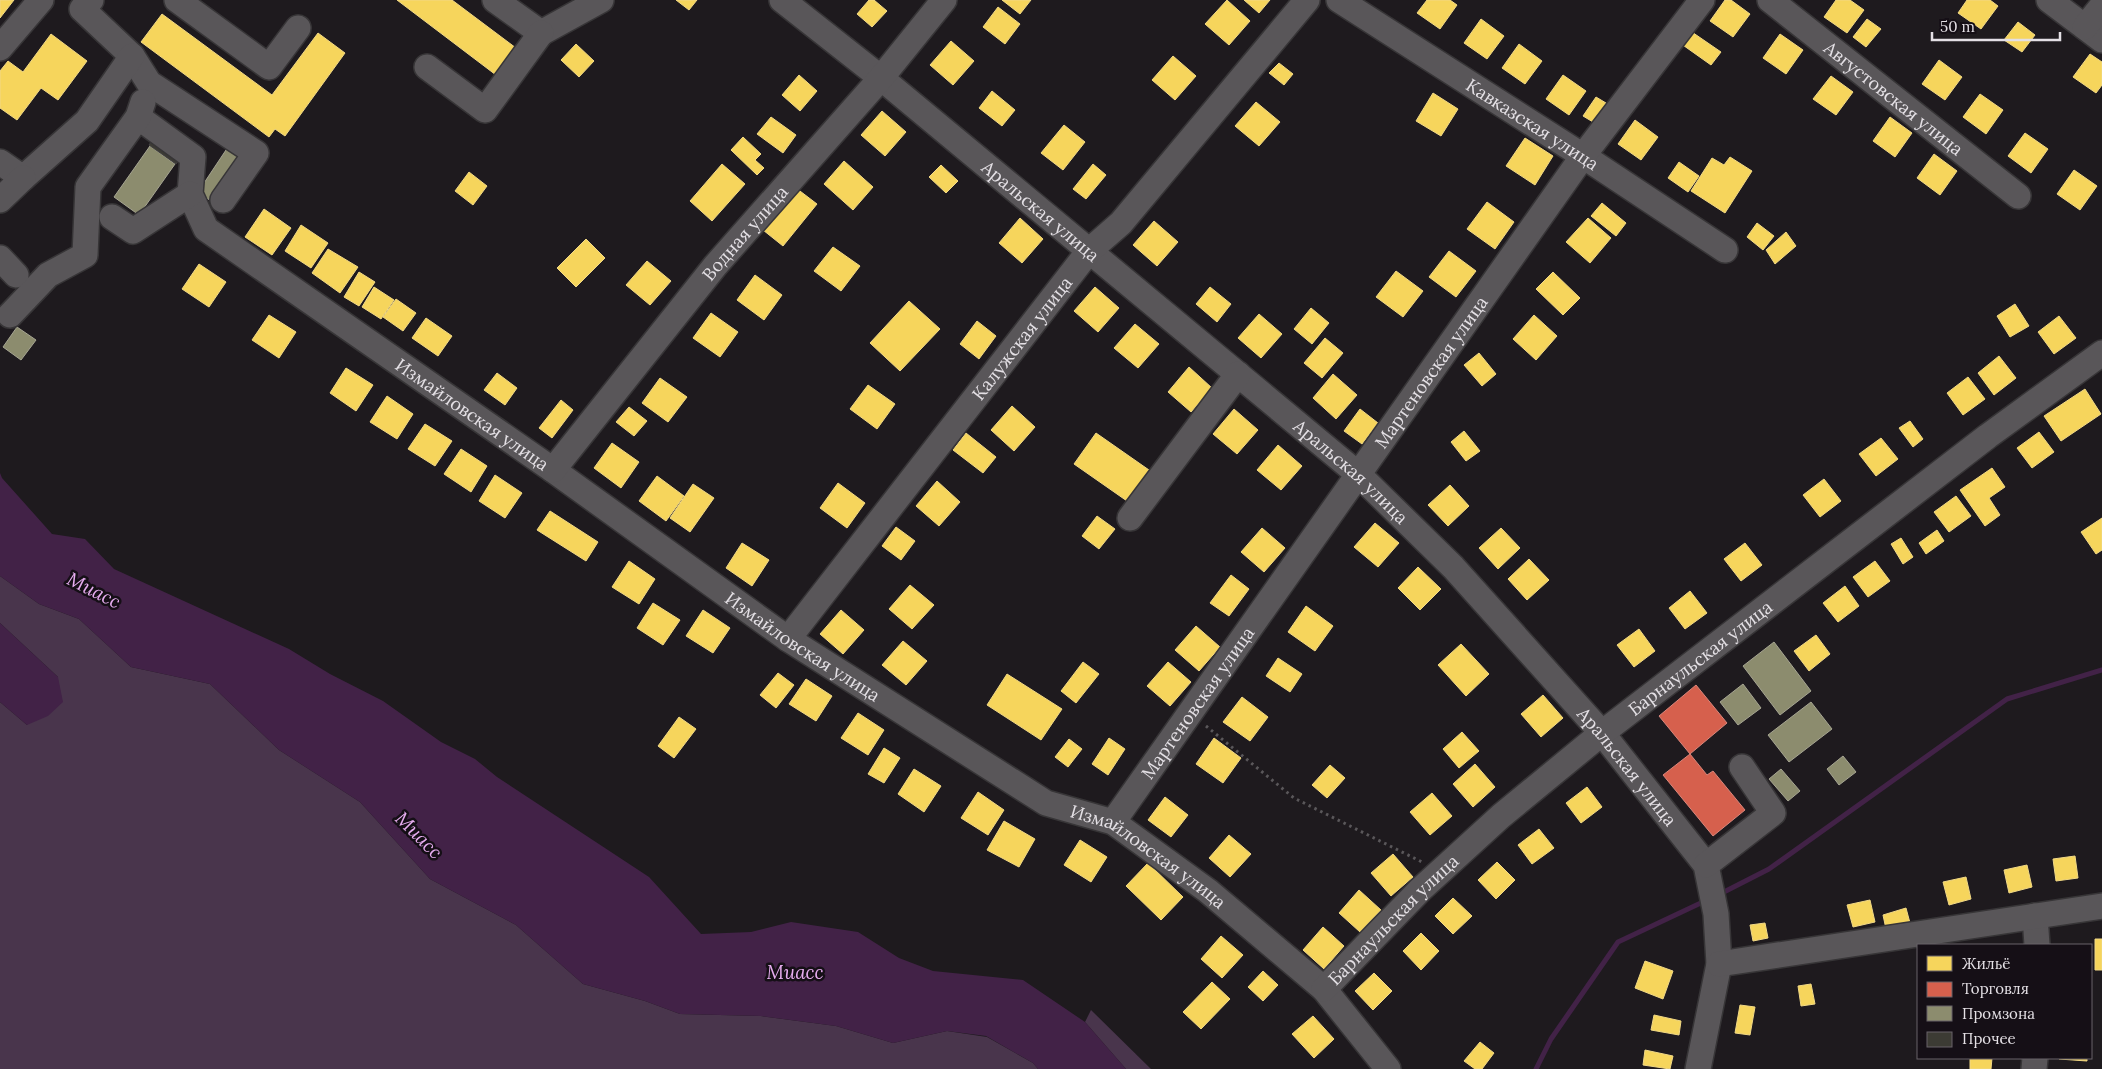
<svg xmlns="http://www.w3.org/2000/svg" width="2102" height="1069" font-family="Lora,serif">
<rect width="100%" height="100%" fill="#1e1a1e"/>
<path fill="#49354c" d="M0 576 39 604 79 619 131 667 210 684 279 750 360 802 430 879 516 925 583 984 645 1001 680 1014 761 1016 836 1026 893 1043 947 1031 987 1037 1033 1063 1038 1069H0V702L27 725 58 677 0 623Z
M1091 1010 1151 1069H1126L1085 1022Z"/>
<path fill="#422247" d="M0 473 2 478 52 534 85 539 114 569 289 649 330 674 383 701 441 742 475 759 497 777 649 877 701 934 751 932 791 922 858 932 899 958 933 971 1023 980 1085 1022 1126 1069H1038L1033 1063 986 1036 947 1031 893 1043 836 1026 761 1016 680 1014 645 1001 583 984 516 925 430 879 360 802 279 750 210 684 131 667 79 619 39 604 0 576Z
M0 623 58 677 63 702 48 716 27 725 0 702Z"/>
<path fill="#f6d55c" stroke="#f1d885" d="M0 0H14L0 18Z
M397 0H452L516 48 496 75Z
M676 0H697L689 10Z
M869 0H874L887 11 872 27 857 14Z
M1002 0H1031L1020 14Z
M1227 0 1250 21 1229 45 1205 24Z
M1244 0H1270L1259 13Z
M1427 0H1450L1457 5 1440 29 1417 13Z
M1725 0H1731L1750 14 1733 37 1710 21Z
M1836 0H1850L1864 10 1847 33 1824 17Z
M1967 0H1990L1998 6 1981 29 1958 13Z
M998 7 1020 24 1005 44 983 27Z
M162 14 272 95 318 33 345 53 285 136 275 129 269 137 141 42Z
M1481 19 1504 36 1487 59 1464 43Z
M1867 19 1881 29 1866 47 1853 37Z
M2018 22 2035 35 2022 52 2004 40Z
M1689 30 1721 52 1711 65 1680 43Z
M51 34 87 61 58 100 41 88 17 120 0 108V71L8 61 23 72Z
M1780 34 1803 50 1786 74 1763 58Z
M951 41 974 61 953 85 930 65Z
M576 44 594 61 579 77 561 60Z
M1519 44 1542 61 1525 84 1502 68Z
M2090 54 2102 62V85L2096 93 2073 77Z
M1173 56 1196 76 1175 100 1152 80Z
M1939 60 1962 77 1945 100 1922 84Z
M1279 63 1293 74 1284 85 1269 73Z
M799 75 817 91 800 111 782 95Z
M1563 75 1586 91 1569 115 1546 99Z
M1831 76 1853 92 1836 115 1813 99Z
M992 91 1015 110 1002 126 979 108Z
M1433 93 1458 109 1441 136 1416 121Z
M1980 94 2003 110 1986 134 1963 117Z
M1596 97 1606 103 1593 122 1583 116Z
M1256 102 1280 122 1259 146 1235 126Z
M882 111 906 132 885 156 861 135Z
M771 117 796 135 783 153 757 134Z
M1890 117 1912 133 1895 157 1873 141Z
M1635 120 1658 137 1641 160 1618 144Z
M1064 125 1085 142 1063 170 1041 153Z
M2025 133 2048 149 2031 173 2008 156Z
M743 137 761 154 755 160 764 168 757 175 731 150Z
M1525 138 1553 156 1535 185 1506 166Z
M1934 154 1957 171 1940 195 1917 178Z
M1730 157 1752 171 1725 213 1691 191 1712 158 1724 165Z
M844 161 873 187 853 210 824 184Z
M1679 162 1699 176 1688 192 1668 178Z
M722 164 745 184 712 221 690 201Z
M1093 164 1106 175 1086 199 1073 189Z
M941 165 958 181 946 193 929 177Z
M2074 170 2097 186 2080 210 2057 194Z
M469 172 487 186 473 205 455 191Z
M796 188 817 204 783 246 763 230Z
M1487 202 1514 222 1495 249 1467 229Z
M1602 203 1626 223 1616 236 1591 216Z
M264 209 291 228 272 255 245 237Z
M1020 218 1043 239 1022 263 999 243Z
M1588 218 1611 238 1590 263 1566 242Z
M1154 221 1178 242 1157 266 1133 245Z
M1757 223 1774 236 1763 250 1747 237Z
M301 225 328 243 311 268 285 251Z
M1786 232 1796 246 1775 264 1766 250Z
M586 239 605 258 576 287 557 268Z
M833 247 860 266 841 291 814 271Z
M328 249 358 267 340 293 312 273Z
M1449 251 1476 271 1456 297 1429 277Z
M647 261 671 281 650 305 626 285Z
M199 264 226 282 209 307 182 289Z
M1396 271 1423 291 1403 317 1376 297Z
M359 272 375 282 359 306 344 297Z
M1553 272 1580 298 1563 315 1536 289Z
M755 275 782 295 764 320 737 300Z
M374 287 394 300 381 319 362 307Z
M1095 287 1119 308 1098 332 1074 311Z
M1210 287 1231 304 1217 322 1196 304Z
M396 299 416 313 403 331 383 317Z
M909 301 940 329 900 371 870 343Z
M2015 304 2029 326 2010 337 1997 316Z
M1311 308 1329 323 1312 344 1294 329Z
M711 313 738 332 720 357 693 338Z
M1259 314 1282 334 1261 358 1238 338Z
M269 315 296 332 279 358 252 340Z
M1534 315 1557 336 1536 360 1513 339Z
M2059 316 2076 338 2054 354 2038 332Z
M426 318 452 336 438 356 412 338Z
M977 321 996 336 979 359 960 344Z
M1135 324 1159 344 1138 368 1114 348Z
M1325 338 1343 353 1322 378 1304 363Z
M1479 353 1496 374 1482 386 1464 365Z
M1999 356 2016 378 1994 395 1978 373Z
M1189 367 1212 388 1191 412 1168 392Z
M346 368 373 385 356 411 330 393Z
M497 373 517 388 505 405 484 390Z
M1333 374 1357 395 1336 419 1313 398Z
M1968 377 1985 399 1963 415 1947 393Z
M660 378 687 397 668 422 642 403Z
M868 385 895 404 877 429 850 409Z
M2085 389 2101 414 2061 441 2044 416Z
M387 396 413 414 397 439 370 422Z
M561 400 573 410 552 438 539 428Z
M1012 406 1035 427 1014 451 991 430Z
M629 407 647 421 634 436 616 422Z
M1234 409 1258 430 1237 454 1213 434Z
M1360 409 1378 423 1362 444 1344 431Z
M1910 421 1923 439 1913 447 1899 428Z
M425 424 452 441 435 466 408 449Z
M1464 431 1480 451 1466 461 1451 442Z
M2039 432 2054 452 2032 468 2017 448Z
M966 433 996 457 983 473 953 450Z
M1096 433 1149 470 1127 501 1074 464Z
M1881 438 1898 459 1876 476 1859 454Z
M612 443 639 462 621 488 594 468Z
M1278 445 1302 466 1281 490 1257 470Z
M461 449 487 466 471 492 444 474Z
M1992 468 2005 487 1989 498 2000 515 1985 526 1960 490Z
M495 475 522 493 505 518 479 501Z
M657 476 684 496 666 521 639 501Z
M1824 479 1841 501 1820 517 1803 495Z
M937 481 960 502 939 526 916 506Z
M838 483 865 503 847 528 820 508Z
M693 484 714 498 690 532 670 518Z
M1450 485 1469 506 1448 526 1428 505Z
M1956 496 1971 516 1949 532 1934 512Z
M550 511 598 542 586 561 537 530Z
M1097 516 1115 529 1099 549 1082 536Z
M2102 518V550L2096 554 2081 532Z
M1375 523 1399 543 1378 567 1354 547Z
M896 527 915 541 901 560 882 546Z
M1262 528 1285 548 1264 572 1241 552Z
M1501 528 1520 548 1498 569 1479 548Z
M1937 530 1944 541 1926 554 1919 543Z
M1901 538 1913 557 1903 564 1891 544Z
M742 543 769 560 752 586 726 568Z
M1745 543 1762 565 1741 581 1724 559Z
M1529 559 1549 580 1527 600 1508 579Z
M629 561 655 579 639 604 612 587Z
M1875 561 1890 581 1868 597 1853 577Z
M1418 567 1441 589 1420 610 1398 588Z
M1231 575 1249 589 1229 616 1210 603Z
M910 585 934 605 912 629 889 609Z
M1845 586 1859 606 1838 622 1823 603Z
M1690 591 1707 613 1685 629 1669 608Z
M653 603 680 620 663 645 637 628Z
M1306 606 1333 626 1315 651 1288 632Z
M703 610 730 628 713 653 686 636Z
M841 610 864 630 843 654 820 634Z
M1196 626 1220 647 1199 671 1175 650Z
M1639 629 1655 651 1634 667 1617 645Z
M1816 635 1830 654 1809 671 1794 651Z
M903 641 927 661 906 685 882 665Z
M1461 644 1489 674 1466 696 1438 665Z
M1278 658 1302 674 1290 692 1266 676Z
M1083 662 1099 674 1076 703 1061 691Z
M1168 662 1191 682 1170 706 1147 686Z
M778 673 794 685 776 708 760 695Z
M1007 674 1062 709 1041 740 987 705Z
M806 679 832 696 816 721 789 704Z
M1543 695 1563 718 1541 737 1521 714Z
M1242 697 1268 717 1250 741 1223 722Z
M858 713 884 730 868 755 841 738Z
M679 717 696 729 674 758 658 746Z
M1462 732 1479 751 1459 768 1443 749Z
M1109 738 1125 749 1108 775 1092 764Z
M1214 738 1241 758 1223 783 1196 764Z
M1069 739 1082 749 1068 767 1055 757Z
M884 748 900 758 884 783 868 774Z
M1475 764 1495 787 1473 807 1453 784Z
M1330 765 1345 778 1327 798 1312 785Z
M914 769 941 786 924 812 898 794Z
M1587 787 1602 807 1581 823 1566 803Z
M978 792 1004 810 988 835 961 818Z
M1432 793 1452 816 1430 835 1410 812Z
M1165 797 1188 815 1171 837 1148 820Z
M1004 821 1035 839 1019 867 987 850Z
M1539 829 1554 848 1532 864 1518 845Z
M1229 835 1251 854 1230 877 1209 858Z
M1080 840 1107 857 1091 882 1064 865Z
M1393 854 1413 877 1391 896 1371 873Z
M2075 856 2078 878 2056 881 2053 859Z
M1497 862 1515 880 1496 899 1478 880Z
M1148 863 1183 897 1161 920 1126 886Z
M2027 865 2032 887 2009 893 2004 870Z
M1966 877 1971 899 1949 905 1943 882Z
M1359 890 1381 910 1360 932 1339 913Z
M1453 898 1472 916 1453 934 1435 916Z
M1870 900 1875 922 1853 927 1847 905Z
M1906 908 1910 923 1886 929 1883 915Z
M1765 923 1768 938 1753 941 1750 925Z
M1323 927 1344 946 1324 969 1303 950Z
M1421 933 1439 951 1421 970 1403 951Z
M1221 936 1243 955 1222 978 1201 959Z
M2095 939H2102V970H2095Z
M1645 961 1673 971 1663 999 1635 988Z
M1263 971 1278 985 1263 1001 1248 987Z
M1374 973 1392 991 1373 1010 1355 991Z
M1212 982 1230 999 1201 1029 1183 1012Z
M1811 984 1815 1004 1801 1006 1798 986Z
M1740 1005 1755 1007 1750 1035 1735 1033Z
M1654 1015 1681 1021 1679 1035 1651 1030Z
M1313 1016 1334 1039 1314 1058 1292 1034Z
M1480 1042 1494 1053 1482 1069H1475L1464 1061Z
M1645 1050 1673 1056 1670 1069 1643 1065Z
M1970 1058H1992L1991 1069H1970Z
M2059 1058H2087V1061L2059 1059Z"/>
<path fill="#d6604d" stroke="#da867b" d="M1696 685 1727 723 1690 754 1659 716Z
M1690 754 1707 775 1713 771 1745 810 1713 836 1663 775Z"/>
<path fill="#8c8c6e" stroke="#a6a592" d="M230 144 243 153 211 201 198 192Z
M150 146 175 164 139 215 114 197Z
M17 327 36 340 21 360 3 347Z
M1774 642 1811 691 1780 715 1743 666Z
M1743 684 1761 708 1738 725 1720 702Z
M1811 702 1832 729 1789 762 1768 735Z
M1843 756 1856 772 1839 785 1827 769Z
M1781 769 1800 791 1788 801 1769 779Z"/>
<g fill="none" stroke-linecap="round" stroke-linejoin="round">
<path stroke="#422247" stroke-width="5" d="M1720 894 1769 869 2007 699 2102 670
M1536 1069 1551 1039 1618 942 1705 901"/>
</g>
<path fill="#3c3b34" stroke="#444243" d="M155 136 182 155 176 164 149 145Z"/>
<g fill="none" stroke-linecap="round" stroke-linejoin="round">
<defs>
<g id="minor">
<path d="M91 0 82 9 132 56 149 83 256 153 223 200"/>
<path d="M177 0 269 67 298 28"/>
<path d="M495 0 541 33 601 0"/>
<path id="s1" d="M782 0 881 78 1358 474 1453 567 1602 733 1706 865 1716 914 1719 964 1698 1069"/>
<path id="s2" d="M1339 0 1583 156 1725 250"/>
<path id="s3" d="M1770 0 2018 196"/>
<path d="M2049 0 2102 40"/>
<path d="M2085 27 2102 6"/>
<path d="M0 48 41 0"/>
<path d="M427 67 485 110 541 33"/>
<path id="s4" d="M138 117 193 157 190 194 206 229 553 470 788 639 1046 803 1113 822 1208 891 1324 989 1388 1069"/>
<path d="M0 162 23 178 87 121 132 56"/>
<path d="M0 200 23 178"/>
<path d="M112 217 133 231 190 194"/>
<path d="M0 258 16 275"/>
<path d="M10 315 48 275 85 255 88 187 138 117 143 102"/>
<path id="s5" d="M553 470 715 266 881 78 944 0"/>
<path d="M1130 518 1238 374"/>
<path id="s6" d="M788 639 1089 251 1121 223 1307 0"/>
<path id="s7" d="M1113 822 1583 156 1702 0"/>
<path d="M1706 865 1773 813 1742 767"/>
<path d="M2035 916 2037 945"/>
<path d="M1719 964 2102 906"/>
<path id="s8" d="M1324 989 1420 890 1501 816 1602 733 1988 436 2102 353"/>
<path d="M2034 1069 2035 1058"/>
</g>
</defs>
<use href="#minor" stroke="#373537" stroke-width="28"/>
<path stroke="#5a575a" stroke-width="3" stroke-dasharray="2.5 4" stroke-linecap="butt" d="M1206 726 1294 798 1422 862"/>
<use href="#minor" stroke="#595659" stroke-width="25"/>
</g>
<g text-anchor="middle" dominant-baseline="central" stroke-width="5" stroke-linejoin="round" paint-order="stroke">
<g font-size="18" fill="#e4e0e5" stroke="#150f16">
<text stroke="none"><textPath href="#s3" startOffset="158">Августовская улица</textPath></text>
<text stroke="none"><textPath href="#s2" startOffset="230">Кавказская улица</textPath></text>
<text stroke="none"><textPath href="#s1" startOffset="334">Аральская улица</textPath></text>
<text stroke="none"><textPath href="#s5" startOffset="305">Водная улица</textPath></text>
<text stroke="none"><textPath href="#s6" startOffset="381">Калужская улица</textPath></text>
<text stroke="none"><textPath href="#s7" startOffset="551">Мартеновская улица</textPath></text>
<text stroke="none"><textPath href="#s4" startOffset="468">Измайловская улица</textPath></text>
<text stroke="none"><textPath href="#s1" startOffset="739">Аральская улица</textPath></text>
<text stroke="none"><textPath href="#s4" startOffset="872">Измайловская улица</textPath></text>
<text stroke="none"><textPath href="#s8" startOffset="502">Барнаульская улица</textPath></text>
<text stroke="none"><textPath href="#s7" startOffset="146">Мартеновская улица</textPath></text>
<text stroke="none"><textPath href="#s1" startOffset="1144">Аральская улица</textPath></text>
<text stroke="none"><textPath href="#s4" startOffset="1278">Измайловская улица</textPath></text>
<text stroke="none"><textPath href="#s8" startOffset="98">Барнаульская улица</textPath></text>
</g>
<g font-size="19" font-style="italic" fill="#e7adf0" stroke="#150f16">
<text transform="translate(94 590) rotate(27)">Миасс</text>
<text transform="translate(419 835) rotate(45)">Миасс</text>
<text x="795" y="972">Миасс</text>
</g>
</g>
<rect x="1917" y="944" width="175" height="115" fill="#150f16" stroke="#686369"/>
<rect x="1927" y="956" width="25" height="15" fill="#f6d55c" stroke="#686369"/>
<text x="1962" y="969" font-size="15" fill="#e4e0e5">Жильё</text>
<rect x="1927" y="982" width="25" height="15" fill="#d6604d" stroke="#686369"/>
<text x="1962" y="994" font-size="15" fill="#e4e0e5">Торговля</text>
<rect x="1927" y="1006" width="25" height="15" fill="#8c8c6e" stroke="#686369"/>
<text x="1962" y="1019" font-size="15" fill="#e4e0e5">Промзона</text>
<rect x="1927" y="1032" width="25" height="15" fill="#3c3b34" stroke="#686369"/>
<text x="1962" y="1044" font-size="15" fill="#e4e0e5">Прочее</text>
<path d="M1932 32v8h128v-8" fill="none" stroke="#e4e0e5" stroke-width="2.5"/>
<text x="1940" y="32" font-size="15" fill="#e4e0e5" stroke="#150f16" stroke-width="4" paint-order="stroke">50 m</text>
</svg>
